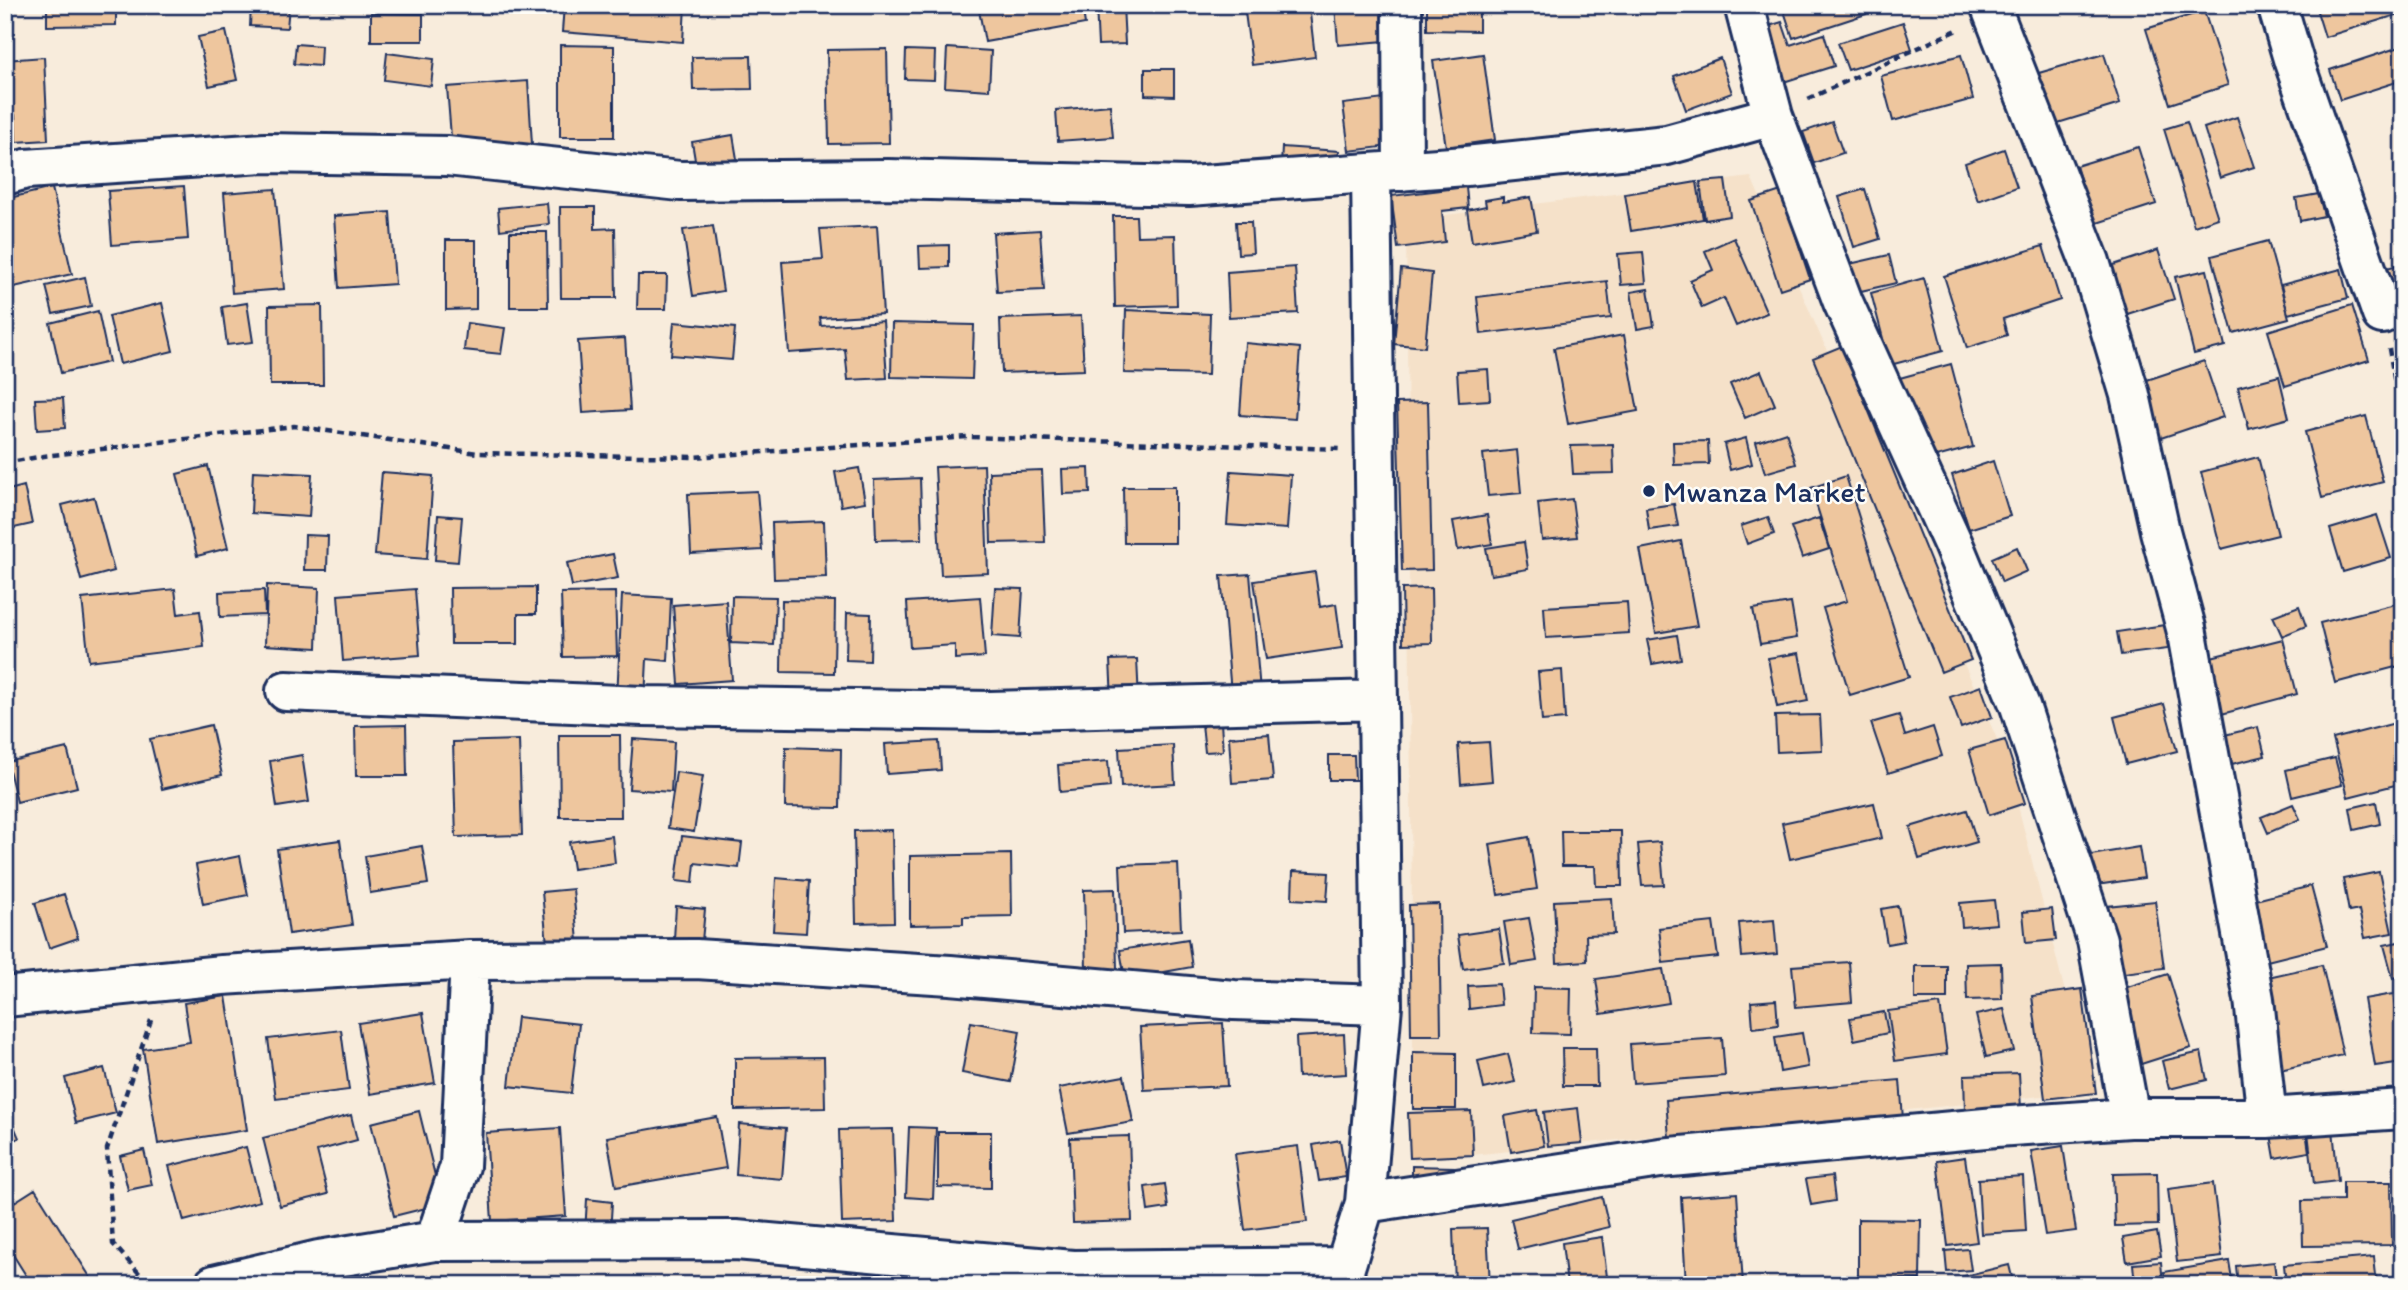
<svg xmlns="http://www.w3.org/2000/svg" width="2408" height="1290" font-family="Itim,sans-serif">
<rect width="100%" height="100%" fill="#f8ecdc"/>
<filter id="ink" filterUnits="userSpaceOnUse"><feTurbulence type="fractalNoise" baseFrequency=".0143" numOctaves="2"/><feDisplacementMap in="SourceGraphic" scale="14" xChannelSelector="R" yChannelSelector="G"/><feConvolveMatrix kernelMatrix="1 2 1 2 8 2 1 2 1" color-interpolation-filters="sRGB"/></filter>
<g filter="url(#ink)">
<path fill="#f5e1c9" d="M1751 177 2007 762 2090 1091 1414 1161 1406 220Z"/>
<path fill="#eec69e" stroke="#1b2f5e" stroke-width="2" d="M47 5H116V25L47 26Z
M251 5H336V9L289 6 287 28 250 26Z
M564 5H685L683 42 562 32Z
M978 5H1082L1085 24 985 42Z
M1096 5H1123L1125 44 1098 45Z
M1130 5H1185V8L1130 10Z
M1244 5H1309L1315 57 1252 65Z
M1335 5H1393L1397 40 1338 45Z
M1427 5H1479V31L1427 30Z
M1782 5H1863L1866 14 1793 38Z
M2315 5H2403V13L2325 37Z
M2204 11 2228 85 2170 104 2146 29Z
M371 13 423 14V41H371Z
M1782 22 1790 45 1824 34 1834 66 1774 85 1756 30Z
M1903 22 1912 49 1848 70 1838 43Z
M226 31 237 80 209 86 198 37Z
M296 44 321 46 320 66 294 64Z
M560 45 614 46V137H560Z
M2403 46V80L2340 100 2330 70Z
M947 48 991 51 989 90 945 87Z
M887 49 889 143 829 144 827 50Z
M906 50 935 51 934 80 905 79Z
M387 53 434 59 431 86 384 80Z
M1483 54 1495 140 1446 147 1433 61Z
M2104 54 2120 104 2048 126 2032 75Z
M1961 55 1973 99 1893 121 1881 76Z
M751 56 752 89 693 90 692 57Z
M44 57 48 140 16 142 15 115 5 116V60Z
M1720 58 1732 93 1686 110 1674 76Z
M1145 69H1174V96L1145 95Z
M528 81 532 144 452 149 447 87Z
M1384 99 1390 146 1349 151 1343 104Z
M1110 105 1113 137 1058 141 1056 110Z
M2237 117 2254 167 2220 178 2204 128Z
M1832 122 1843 153 1814 163 1803 132Z
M2187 122 2218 218 2194 226 2164 129Z
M733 135 737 159 696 166 692 142Z
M1282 147 1339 151 1338 171 1281 166Z
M2138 147 2156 204 2094 224 2076 166Z
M2004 149 2017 187 1978 201 1965 163Z
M1725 180 1730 216 1705 220 1700 182Z
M1697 182 1703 219 1631 231 1625 194Z
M184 186 188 239 112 245 108 191Z
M1466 187 1468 208 1442 211 1445 242 1398 248 1391 196Z
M52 188 72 274 5 289V199Z
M275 189 284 289 232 293 224 193Z
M1865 189 1880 239 1854 247 1839 197Z
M1781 191 1810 279 1780 289 1751 201Z
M2319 194 2324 216 2300 221 2296 198Z
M1503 197V202L1531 197 1537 231 1472 242 1467 210 1486 206 1485 200Z
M547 203 549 224 500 230 498 208Z
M560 207H595V229L615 228 616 298H561Z
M390 212 395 284 339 288 334 216Z
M1113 216H1136L1137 236 1175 235 1177 305 1115 307Z
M1236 222H1251L1253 253 1238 254Z
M713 226 723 291 693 296 683 230Z
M877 226 883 314 820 318 821 326 883 321 887 378 848 380 845 349 789 353 782 262 823 259 820 229Z
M1040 230 1044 290 997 292 993 233Z
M510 232H547L548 307H510Z
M1734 238 1767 313 1736 326 1724 298 1702 308 1690 280 1713 270 1705 251Z
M446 240H476V309L446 310Z
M2268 241 2289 318 2233 333 2212 256Z
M949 245V267L920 268 919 246Z
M2043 246 2060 300 2003 319 2007 335 1967 348 1944 276Z
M2158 250 2174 299 2118 317 2102 269Z
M1643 252 1646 283 1621 285 1618 254Z
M1889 255 1896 283 1852 293 1845 265Z
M2403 263V296L2389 300 2381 270Z
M1295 267 1298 313 1229 317 1227 272Z
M1401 269 1432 273 1425 347 1394 344Z
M2341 269 2348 298 2288 314 2281 285Z
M2207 270 2225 346 2194 354 2175 277Z
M638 275H667L666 309H637Z
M85 277 91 306 53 314 46 286Z
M1924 278 1943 351 1890 365 1871 293Z
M1607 281 1611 318 1481 334 1477 297Z
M1648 289 1654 326 1637 329 1631 292Z
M162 303 173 351 120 364 109 316Z
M247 303 253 342 227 345 222 307Z
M322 305 323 385H270L269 306Z
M2352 305 2369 360 2285 386 2268 331Z
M1126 310 1210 314 1208 375 1124 373Z
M98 311 109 362 61 373 50 323Z
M1081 316 1084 370 1002 373 1000 319Z
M674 322 735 328 732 360 671 355Z
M467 323 505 328 501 354 464 350Z
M892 323 974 325 972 379 891 377Z
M1624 335 1638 411 1568 424 1554 348Z
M625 338 630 410 583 413 578 341Z
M1245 343 1300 348 1295 419 1240 415Z
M1842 346 1971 660 1941 672 1813 358Z
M2204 361 2223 417 2155 440 2135 384Z
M1951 364 1973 447 1918 462 1896 379Z
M1488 369 1490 400 1459 402 1457 371Z
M1761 371 1775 405 1745 418 1730 384Z
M2279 376 2289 418 2249 429 2238 387Z
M63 398 65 428 37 430 35 399Z
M1428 402 1432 570 1402 571 1397 403Z
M2366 416 2383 482 2322 498 2305 432Z
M1786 432 1796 464 1765 473 1756 442Z
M1746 438 1752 464 1730 470 1724 444Z
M1708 441 1709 464 1674 465 1673 442Z
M1613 445 1614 473 1573 474 1571 446Z
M1517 450 1521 493 1488 496 1483 454Z
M2258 457 2278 535 2221 549 2201 472Z
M1993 461 2010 516 1969 529 1952 475Z
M984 465 988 573 941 575 935 467Z
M208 466 228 548 197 556 177 474Z
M859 468 865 502 841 506 835 472Z
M1089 468 1090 493 1063 494 1062 469Z
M1042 470 1045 542 991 543 989 472Z
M253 471 312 474 309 517 251 513Z
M1231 471 1291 475 1287 529 1227 525Z
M382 472 433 476 427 559 375 555Z
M1846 476 1909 677 1850 695 1823 608 1847 601 1811 488Z
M920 478 922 539 876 540 874 480Z
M24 486 32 524 5 530V491Z
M1123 487H1175V543H1124Z
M757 491 762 550 691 554 688 494Z
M94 497 114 571 81 580 62 505Z
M1572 499 1577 537 1542 540 1538 503Z
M1674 504 1678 526 1649 530 1646 508Z
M438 515 462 517 458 562 435 560Z
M1487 515 1492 544 1458 550 1453 521Z
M2377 515 2391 558 2343 572 2330 529Z
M1768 517 1774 534 1747 544 1741 526Z
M1819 518 1829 549 1802 558 1791 527Z
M824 521 826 577 774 579 772 523Z
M305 535 328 536 327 570H304Z
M1681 541 1697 626 1656 633 1640 549Z
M1524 542 1528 569 1491 575 1486 548Z
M2017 547 2027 571 2002 582 1992 558Z
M613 554 618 578 572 586 567 563Z
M1315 572 1320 607 1336 604 1342 648 1266 659 1254 581Z
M1250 574 1260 691 1231 693 1221 576Z
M267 585 319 588 317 648 265 645Z
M536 587V614H518V644H451L450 588Z
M995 588 1023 589 1020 638 992 636Z
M1431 588 1432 643 1403 644 1402 589Z
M175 589 178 614 200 611 204 647 89 661 82 599Z
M415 589 420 655 343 661 338 595Z
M264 590 265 615 220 617 219 592Z
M615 592 617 656 563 657 561 593Z
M622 595 671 598 668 661 647 659 645 699 617 698Z
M732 596 776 597 774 645 731 643Z
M980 597 985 657 955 659V645L910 648 907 602Z
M782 600 835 601 834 673 781 672Z
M726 601 732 680 679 684 673 605Z
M1627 602 1629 633 1546 638 1544 607Z
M2403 602V665L2335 683 2320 623Z
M1791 603 1797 638 1760 644 1753 609Z
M2299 606 2306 626 2282 636 2273 616Z
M847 613 871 614 870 661 846 660Z
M2165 625 2168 649 2121 655 2117 632Z
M1677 635 1681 659 1652 664 1647 640Z
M2283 639 2297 694 2214 716 2199 660Z
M1799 653 1808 701 1777 707 1768 658Z
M1137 659 1139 700H1112L1110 660Z
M1562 670 1565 719 1542 721 1538 672Z
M1981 686 1992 717 1961 728 1950 697Z
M2164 704 2177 751 2126 764 2114 717Z
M1820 715 1822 750 1777 752 1775 716Z
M1899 715 1905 736 1933 727 1942 756 1888 773 1871 723Z
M2403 721V783L2348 797 2333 739Z
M1221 723 1223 751 1205 752 1202 724Z
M211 725 222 775 162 789 150 739Z
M406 725 407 776H356L355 726Z
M2258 727 2265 756 2215 768 2208 739Z
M1269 734 1273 780 1232 783 1229 737Z
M559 735H620L621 817H560Z
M633 739 674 742 671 792 629 789Z
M519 740 522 835 456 837 453 742Z
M2005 740 2025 803 1989 815 1969 750Z
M939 741 941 770 887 774 885 744Z
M1489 742 1492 781 1461 784 1458 744Z
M1173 745 1175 784 1121 787 1119 748Z
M786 747 841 749 840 808 785 807Z
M67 748 77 787 17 802 7 762Z
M302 755 309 802 277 807 270 761Z
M1329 755H1354L1355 780H1329Z
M2335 758 2342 785 2292 797 2286 770Z
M1108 761 1110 787 1060 792 1058 765Z
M676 772 703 776 694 832 668 828Z
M2376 802 2380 824 2354 830 2350 808Z
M1874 803 1882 838 1790 859 1782 823Z
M2293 804 2300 819 2268 833 2261 817Z
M1967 810 1977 842 1919 859 1910 827Z
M892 830 894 922 856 923 854 831Z
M1561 831H1621L1622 886H1596L1595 866H1562Z
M612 836 615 863 573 869 569 842Z
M682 836 742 843 739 868 695 863 693 883 676 881Z
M1529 837 1537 889 1498 895 1490 844Z
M340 840 352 925 289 934 277 849Z
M1660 842 1664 885 1642 886 1638 844Z
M422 846 428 884 370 893 365 856Z
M2139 847 2144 878 2096 885 2091 855Z
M1011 854 1012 916 963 917V924L910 925V856Z
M240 856 248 895 203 904 196 865Z
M1178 863 1181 930 1123 933 1120 865Z
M1293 871 1329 873 1327 901 1292 899Z
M2379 872 2392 933 2365 938 2359 910 2349 912 2343 879Z
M776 878 809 881 806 933 773 931Z
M2311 886 2327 946 2263 962 2248 902Z
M573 889 578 941 547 944 542 892Z
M1115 889 1117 969H1086L1084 890Z
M64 894 78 938 49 948 35 903Z
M1612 898 1614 934 1586 935 1587 961 1557 963 1554 901Z
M1994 900 1997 924 1962 927 1960 903Z
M2155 901 2164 968 2116 974 2107 906Z
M1439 904 1441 1035H1411L1409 905Z
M676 906 705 909 702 941 674 939Z
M1898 906 1904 941 1887 944 1881 909Z
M2052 909 2056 940 2026 943 2023 912Z
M1529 918 1537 961 1511 965 1504 922Z
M1774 920 1777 954 1742 957 1739 923Z
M1713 922 1718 957 1663 963 1659 928Z
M1499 929 1504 963 1463 969 1458 935Z
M1188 939 1192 967 1125 979 1120 950Z
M2403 941V976L2393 978 2384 945Z
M1849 962 1852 1002 1796 1007 1792 966Z
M2001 963 2002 999 1967 1000 1966 964Z
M2322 965 2343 1055 2280 1070 2259 979Z
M1915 966H1947V999H1915Z
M1663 969 1669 1003 1601 1014 1596 979Z
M2168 974 2191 1048 2135 1066 2112 992Z
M1499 984 1501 1005 1469 1009 1468 986Z
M1534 987 1571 988 1570 1034 1533 1033Z
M2082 989 2096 1093 2045 1099 2032 996Z
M2393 994 2403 1062 2375 1066 2364 999Z
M226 996 247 1130 158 1144 143 1049 190 1042 184 1003Z
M1776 1000 1778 1025 1753 1028 1751 1002Z
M1940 1004 1947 1054 1895 1061 1888 1011Z
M2004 1009 2014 1051 1986 1057 1976 1015Z
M1884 1012 1888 1033 1854 1040 1850 1018Z
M423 1013 435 1083 370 1094 358 1023Z
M517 1017 579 1024 571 1093 509 1086Z
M971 1022 1020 1031 1011 1082 962 1073Z
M1223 1023 1227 1086 1144 1090 1140 1027Z
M341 1030 349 1090 276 1099 268 1039Z
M1802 1033 1808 1067 1780 1072 1775 1037Z
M1344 1034 1346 1074 1298 1077 1296 1037Z
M1722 1038 1725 1076 1633 1083 1630 1044Z
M1562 1048H1596L1597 1086H1563Z
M1413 1052 1456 1053V1109H1413Z
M2201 1052 2207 1080 2169 1089 2162 1061Z
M1508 1054 1515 1082 1484 1089 1478 1061Z
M824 1057 825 1108 735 1110V1058Z
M104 1068 116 1113 76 1123 65 1078Z
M2019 1073 2021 1109 1965 1111 1964 1075Z
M1124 1076 1133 1122 1068 1133 1059 1088Z
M1900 1080 1903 1119 1669 1138 1666 1100Z
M5 1105 19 1138 5 1144Z
M1578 1108 1582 1143 1548 1146 1544 1112Z
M1537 1110 1544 1146 1511 1152 1505 1116Z
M419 1111 442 1204 394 1216 371 1123Z
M1471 1111 1473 1155 1410 1158 1408 1113Z
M351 1115 357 1140 317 1151 328 1194 280 1206 263 1138Z
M717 1117 726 1168 616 1187 607 1137Z
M739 1124 786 1128 782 1179 736 1175Z
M2305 1124 2309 1152 2275 1158 2270 1129Z
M909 1127 936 1128 933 1199 906 1197Z
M560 1128 566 1216 492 1221 486 1133Z
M893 1129 896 1221 842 1223 839 1130Z
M2333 1129 2338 1181 2314 1184 2308 1132Z
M938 1132H991V1188L938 1187Z
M1129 1136 1132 1221 1073 1223 1070 1138Z
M1340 1140 1346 1177 1319 1181 1313 1145Z
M1298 1146 1307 1222 1245 1230 1235 1154Z
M2063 1146 2076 1231 2045 1235 2031 1151Z
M246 1147 260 1201 184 1221 169 1166Z
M144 1150 152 1185 128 1190 120 1156Z
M1965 1157 1977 1242 1948 1246 1937 1161Z
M1412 1166 1454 1167V1181L1412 1180Z
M2157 1173 2158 1225 2115 1226 2113 1174Z
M1832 1176 1835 1201 1811 1205 1806 1179Z
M2023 1176 2026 1231 1981 1234 1978 1179Z
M2343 1182H2391L2392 1245 2303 1246 2302 1201 2343 1200Z
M2213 1183 2222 1257 2177 1262 2168 1189Z
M1165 1184 1168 1208 1148 1211 1145 1187Z
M35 1189 92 1280 86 1285H32L5 1242V1208Z
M1737 1193 1743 1285H1686L1681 1197Z
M1602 1197 1609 1227 1518 1249 1511 1219Z
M587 1199 612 1202 610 1235 585 1233Z
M1858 1219 1921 1220 1920 1279 1858 1278Z
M1487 1228 1490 1285H1455L1453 1229Z
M2157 1232 2161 1256 2127 1262 2123 1238Z
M1602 1237 1608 1285H1567L1562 1243Z
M1968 1249 1971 1270 1947 1272 1945 1251Z
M2374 1257 2377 1285H2286L2284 1265Z
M2229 1261 2233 1285H2166L2164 1272Z
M2161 1262 2163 1285H2135L2133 1264Z
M2274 1262 2277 1285H2238L2236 1266Z
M2009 1265 2014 1285H1962L1960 1277Z
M833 1276 899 1285H832Z
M1908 1281H1946V1285H1908Z"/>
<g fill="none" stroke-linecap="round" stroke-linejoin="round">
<defs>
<path id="minor" d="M1402 5 1403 171
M1744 5 1773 116 1843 302 1953 544 2020 706 2097 940 2130 1118
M1990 5 2090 262 2130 395 2160 531 2186 628 2254 999 2267 1118
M2277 5 2294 62 2382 314
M1371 174 1382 1005 1365 1203 1660 1158 1996 1127 2130 1118H2267L2403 1109
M5 175 26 169 265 153 447 156 680 181 888 179 1189 186 1466 166 1667 145 1773 116
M286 691 643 706 991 711 1378 700
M5 997 222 975 470 960 696 959 950 975 1234 1000 1382 1005
M435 1241 460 1166 470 960
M214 1285 319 1260 435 1241 736 1240 1073 1270 1345 1267
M1343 1285 1345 1267 1365 1203"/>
</defs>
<use href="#minor" stroke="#1b2f5e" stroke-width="44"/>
<path stroke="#1b2f5e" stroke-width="4.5" stroke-dasharray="7 5" stroke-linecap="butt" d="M1808 99 1959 29
M2389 349 2403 429
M5 463 44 456 294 426 477 453 694 457 968 437 1339 449
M151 1020 107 1149 113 1244 147 1282 154 1285"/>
<use href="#minor" stroke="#fdfcf7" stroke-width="38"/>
</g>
</g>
<circle fill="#1b2f5e" stroke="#fdfcf7" stroke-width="2.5" cx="1649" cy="491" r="7"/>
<g text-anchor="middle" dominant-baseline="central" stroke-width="5" stroke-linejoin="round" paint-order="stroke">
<g font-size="30" fill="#1b2f5e" stroke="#fdfcf7" text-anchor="start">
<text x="1663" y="491">Mwanza Market</text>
</g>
</g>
<rect width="2408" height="1290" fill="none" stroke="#fdfcf7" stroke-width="28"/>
<rect x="14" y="14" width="2380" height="1262" fill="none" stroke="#1b2f5e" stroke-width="2.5" filter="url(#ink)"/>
</svg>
